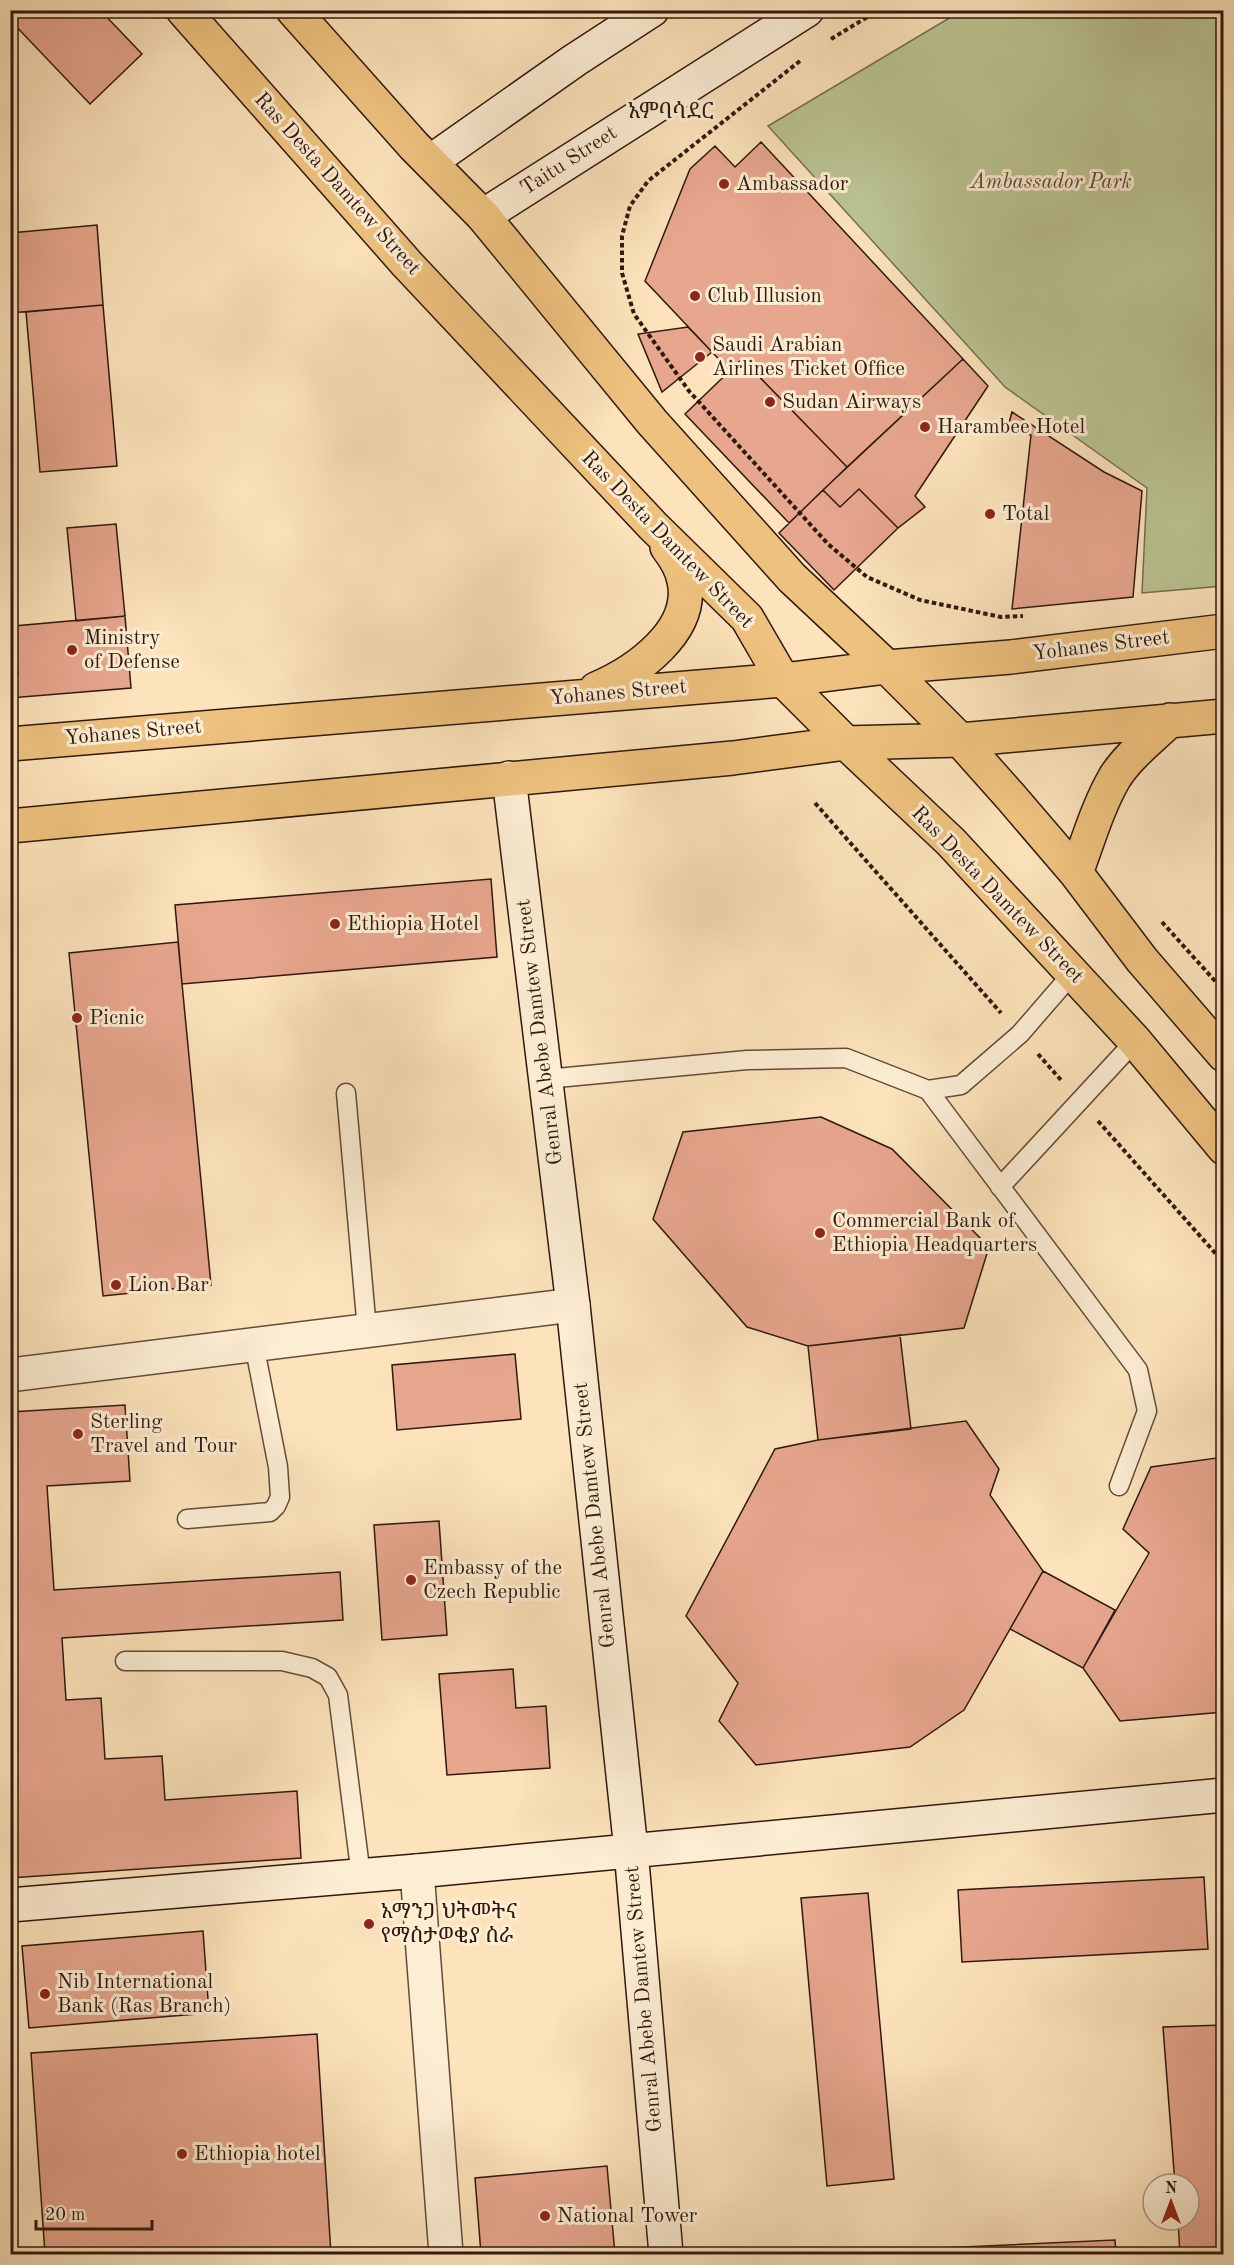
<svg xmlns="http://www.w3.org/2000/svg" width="1234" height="2265" font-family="'Old Standard TT','Noto Serif Ethiopic',serif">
<rect width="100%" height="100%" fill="#fce3bb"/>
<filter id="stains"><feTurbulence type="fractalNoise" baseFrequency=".00333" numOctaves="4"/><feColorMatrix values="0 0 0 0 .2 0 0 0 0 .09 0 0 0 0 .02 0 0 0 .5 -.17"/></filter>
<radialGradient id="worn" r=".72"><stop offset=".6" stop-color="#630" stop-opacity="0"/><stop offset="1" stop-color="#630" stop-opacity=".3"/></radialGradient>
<path fill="#bbc493" stroke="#766e50" stroke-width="1.5" d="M961 11H1223V586L1142 593 1147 488 1005 387 768 126Z"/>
<path fill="#e7a68e" stroke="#30180e" stroke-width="1.5" d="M10 10H100L142 54 90 104 10 20Z
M761 142 963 359 847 467 742 359 730 371 645 281 690 169 715 146 735 167Z
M97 225 103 305 10 313V233Z
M103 305 117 466 40 472 26 312Z
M688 327 712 352 662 392 638 334Z
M742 359 847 467 789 523 685 414Z
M963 359 988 386 915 496 925 507 898 528 859 489 840 507 823 490Z
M1012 412 1104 472 1142 491 1133 597 1012 609 1031 435 1007 430Z
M859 489 898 528 834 590 779 533 823 490 840 507Z
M116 524 125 616 76 621 67 528Z
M125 616 131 688 10 698V675L18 674 14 626Z
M491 879 497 957 182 984 175 905Z
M178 942 211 1285 103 1296 69 953Z
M821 1117 892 1149 989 1247 964 1328 808 1346 747 1327 653 1219 683 1132Z
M900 1335 911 1429 818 1440 808 1346Z
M515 1354 521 1419 397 1430 392 1365Z
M125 1405 130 1481 47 1486 54 1590 340 1572 343 1620 62 1638 66 1700 101 1698 105 1759 162 1756 165 1800 297 1791 301 1858 10 1878V1412Z
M966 1421 999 1469 990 1495 1043 1571 964 1710 910 1747 756 1765 719 1721 738 1683 686 1616 775 1449 818 1440Z
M1224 1457V1712L1120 1721 1083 1668 1149 1553 1123 1529 1151 1467Z
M439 1521 447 1635 382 1640 374 1525Z
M1043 1571 1115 1610 1083 1668 1010 1629Z
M513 1669 516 1708 546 1706 550 1768 447 1775 439 1674Z
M1204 1877 1208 1949 962 1962 958 1890Z
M868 1893 894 2179 827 2186 801 1898Z
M203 1931 209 2013 29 2028 22 1946Z
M1224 2025V2254H1180L1178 2220H1189V2184H1175L1163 2027Z
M317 2034 331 2254H45L31 2053Z
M607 2166 615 2254H481L475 2178Z
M1115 2240 1116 2254H831V2253Z"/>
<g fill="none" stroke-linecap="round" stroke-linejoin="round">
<defs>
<path id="service" d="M546 1079 747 1060 846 1058 928 1090 961 1085 1020 1034 1072 974
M928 1090 1138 1370 1147 1411 1119 1486
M346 1093 367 1330
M1000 1187 1135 1041
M187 1519 270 1512 276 1506 280 1497 278 1467 254 1344
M125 1661H282L312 1668 328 1677 338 1695 361 1876"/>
<path id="minor" d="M417 1871 446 2254"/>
<path id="tertiary" d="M10 1375 573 1305"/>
<path id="secondary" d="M430 162 575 60 652 10
M483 216 807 10
M509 778 573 1305 631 1850 666 2254
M10 1905 417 1871 1224 1795"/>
<path id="primary" d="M183 10 407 264 653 526 747 618 783 680 846 743 951 842 1135 1041 1224 1148
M293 10 414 146 483 216 652 422 792 578 887 667 960 740 1010 796 1076 873 1142 960 1224 1055
M596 689C636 672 695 631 684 581 682 569 674 556 667 547
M10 744 783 680 887 667 1011 657 1224 631
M10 826 733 758 846 743 960 740 1224 716
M1076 873C1088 841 1098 806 1115 777 1129 755 1152 738 1170 720"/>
</defs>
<use href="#service" stroke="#634b39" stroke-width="21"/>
<use href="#minor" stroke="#634b39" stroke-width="36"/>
<use href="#tertiary" stroke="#634b39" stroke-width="36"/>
<use href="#secondary" stroke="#30180e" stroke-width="36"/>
<use href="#primary" stroke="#30180e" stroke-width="36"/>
<path stroke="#30180e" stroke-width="4" stroke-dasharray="4.5 3" stroke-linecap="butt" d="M831 39 879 10
M800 61 648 181 630 206 622 236V273L634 314 689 391 828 544 867 577 920 600 1001 617 1023 616
M815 803 1001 1013
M1162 922 1224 991
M1038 1054 1061 1080
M1098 1121 1224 1263"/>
<use href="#service" stroke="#fdedd3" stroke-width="18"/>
<use href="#minor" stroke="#fdedd3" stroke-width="33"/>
<use href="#tertiary" stroke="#fdedd3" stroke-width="33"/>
<use href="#secondary" stroke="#fdedd3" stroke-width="33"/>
<use href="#primary" stroke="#eec27e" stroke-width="33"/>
</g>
<g fill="#8f2418" stroke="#fdedd3" stroke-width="2">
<circle cx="724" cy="184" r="6"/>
<circle cx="695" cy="296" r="6"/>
<circle cx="700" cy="357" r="6"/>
<circle cx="770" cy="402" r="6"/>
<circle cx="925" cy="427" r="6"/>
<circle cx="990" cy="514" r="6"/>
<circle cx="72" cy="650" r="6"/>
<circle cx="335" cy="924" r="6"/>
<circle cx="77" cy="1018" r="6"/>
<circle cx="820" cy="1233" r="6"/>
<circle cx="116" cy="1285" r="6"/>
<circle cx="78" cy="1434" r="6"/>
<circle cx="411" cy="1580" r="6"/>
<circle cx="369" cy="1924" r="6"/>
<circle cx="45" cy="1994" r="6"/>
<circle cx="182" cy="2154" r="6"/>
<circle cx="545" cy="2216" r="6"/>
</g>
<g text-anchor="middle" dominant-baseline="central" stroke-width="6" stroke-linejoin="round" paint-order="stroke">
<g font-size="21" fill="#30180e" stroke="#fdedd3">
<text transform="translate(569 161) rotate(-33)">Taitu Street</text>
<text transform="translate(337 184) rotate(48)">Ras Desta Damtew Street</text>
<text transform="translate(667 540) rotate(46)">Ras Desta Damtew Street</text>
<text transform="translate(1101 646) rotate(-7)">Yohanes Street</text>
<text transform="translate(618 693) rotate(-5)">Yohanes Street</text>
<text transform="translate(133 733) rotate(-5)">Yohanes Street</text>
<text transform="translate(997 895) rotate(46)">Ras Desta Damtew Street</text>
<text transform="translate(540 1032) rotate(-97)">Genral Abebe Damtew Street</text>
<text transform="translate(595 1515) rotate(-96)">Genral Abebe Damtew Street</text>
<text transform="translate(644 1999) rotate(-95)">Genral Abebe Damtew Street</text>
</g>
<g font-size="21" font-style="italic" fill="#5a4c36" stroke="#fdedd3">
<text x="1051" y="182">Ambassador Park</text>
</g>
<g font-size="21" fill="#30180e" stroke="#fdedd3" text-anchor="start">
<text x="736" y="184">Ambassador</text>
<text x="707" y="296">Club Illusion</text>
<text x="712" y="345">Saudi Arabian<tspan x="712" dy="24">Airlines Ticket Office</tspan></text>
<text x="782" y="402">Sudan Airways</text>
<text x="937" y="427">Harambee Hotel</text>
<text x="1002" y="514">Total</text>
<text x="84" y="638">Ministry<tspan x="84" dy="24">of Defense</tspan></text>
<text x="347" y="924">Ethiopia Hotel</text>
<text x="89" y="1018">Picnic</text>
<text x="832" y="1221">Commercial Bank of<tspan x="832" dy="24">Ethiopia Headquarters</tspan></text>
<text x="128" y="1285">Lion Bar</text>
<text x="90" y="1422">Sterling<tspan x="90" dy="24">Travel and Tour</tspan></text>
<text x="423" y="1568">Embassy of the<tspan x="423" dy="24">Czech Republic</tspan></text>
<text x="381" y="1912">አማንጋ ህትመትና<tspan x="381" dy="24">የማስታወቂያ ስራ</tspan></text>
<text x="57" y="1982">Nib International<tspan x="57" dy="24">Bank (Ras Branch)</tspan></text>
<text x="194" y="2154">Ethiopia hotel</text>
<text x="557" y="2216">National Tower</text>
</g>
<g font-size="22" fill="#30180e" stroke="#fdedd3">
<text x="671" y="112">አምባሳደር</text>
</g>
</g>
<rect width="1234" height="2265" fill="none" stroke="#fce3bb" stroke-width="36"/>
<rect x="12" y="12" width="1210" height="2241" fill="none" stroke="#30180e" stroke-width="3"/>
<rect x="18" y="18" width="1198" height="2229" fill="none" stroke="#30180e" stroke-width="1.5"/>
<g transform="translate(1171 2202)"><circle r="28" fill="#fdedd3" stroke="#ab9884" stroke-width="1.5"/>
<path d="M0-4.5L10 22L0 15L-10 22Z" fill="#8f2418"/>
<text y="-9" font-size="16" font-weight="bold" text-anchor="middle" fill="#30180e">N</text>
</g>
<path d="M36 2220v9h116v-9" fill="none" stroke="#30180e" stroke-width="3"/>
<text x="45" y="2220" font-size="18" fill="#30180e" stroke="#fdedd3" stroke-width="4.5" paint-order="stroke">20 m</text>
<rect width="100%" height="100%" filter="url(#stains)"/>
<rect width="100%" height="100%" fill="url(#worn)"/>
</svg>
